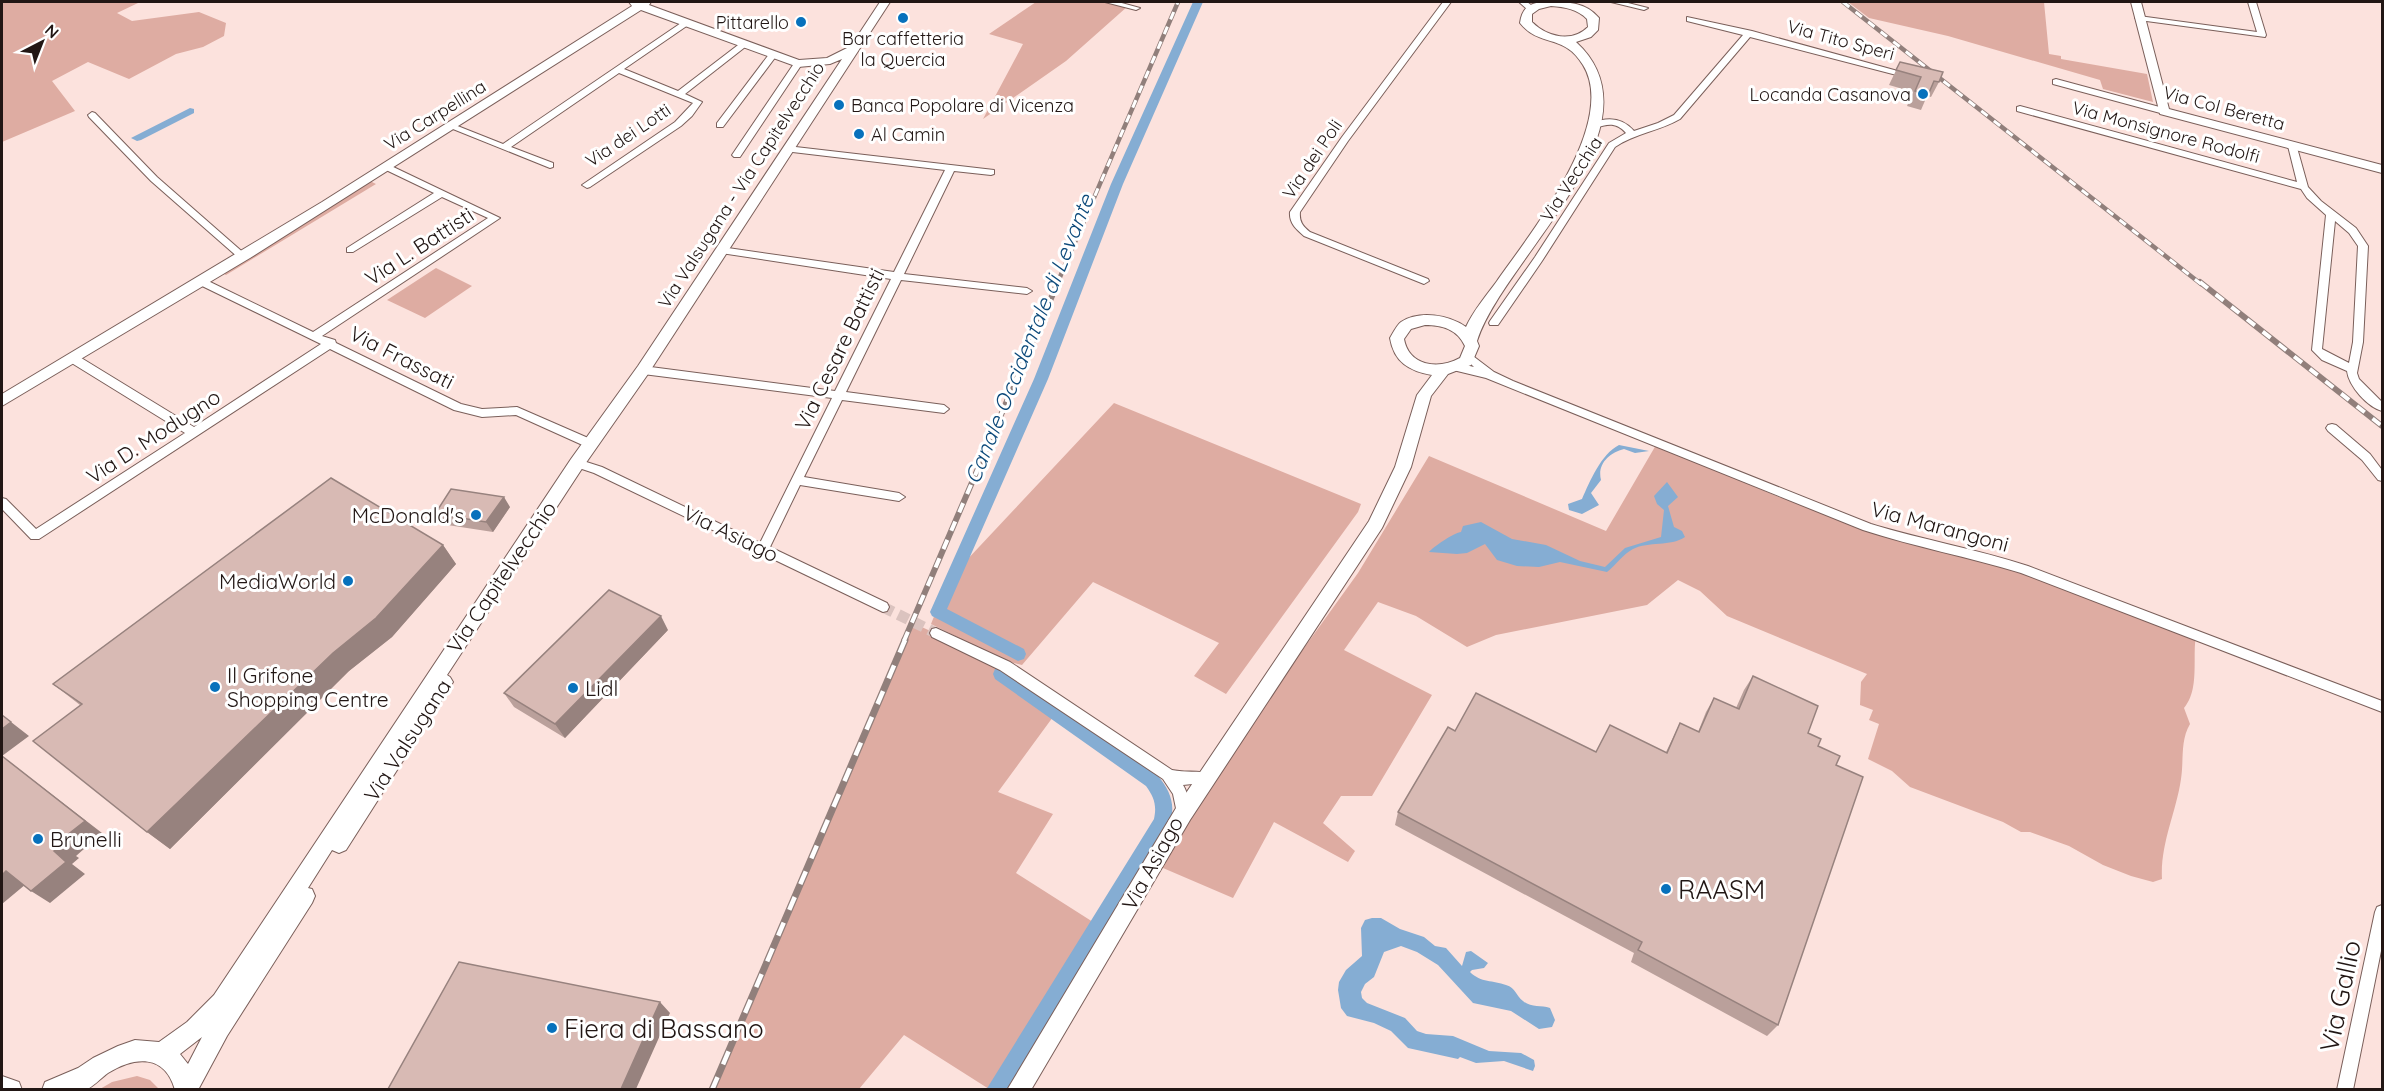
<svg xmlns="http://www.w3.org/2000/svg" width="2384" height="1091" font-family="Quicksand,sans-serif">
<rect width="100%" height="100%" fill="#fce2dd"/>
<path fill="#deaca2" d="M2 2H134L138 3 117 13 132 21 199 12 226 23 224 36 203 47 176 54 129 79 88 62 52 81 75 111 2 142Z
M1036 2H1110L1128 6 1066 61 983 119 1023 44 989 34Z
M1848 2H2044L2049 54 2061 56V59L2147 74 2153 102 2103 89 2100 80 1948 36 1869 18Z
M370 181 376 184 226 275 224 274Z
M436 268 472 286 425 318 387 300Z
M1114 403 1361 504 1358 512 1226 694 1194 676 1219 643 1093 582 1022 665 1005 661 931 624 949 579Z
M1656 445 1781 498 1784 495 1849 521 1984 557 2196 635C2192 658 2200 689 2184 708L2190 724C2180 741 2184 760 2181 779 2176 813 2160 844 2162 879L2153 882 2131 876 2103 865 2069 846 2030 832H2021L2003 822 1910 787 1892 771 1868 759 1879 724 1869 720 1873 710 1860 705 1861 682 1867 674 1727 616 1700 591 1678 580 1647 605 1496 635 1467 647 1416 616 1378 602 1344 650 1432 695 1372 796H1341L1323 823 1355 851 1348 862 1274 822 1233 898 1156 865 1255 716 1358 573 1429 456 1606 531Z
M913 623 963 646 1061 706 998 792 1053 814 1016 873 1104 929 1008 1089H989L904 1035 859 1089 714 1090Z
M137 1076 150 1080 159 1089H100L112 1082Z"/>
<path fill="#85add3" d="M1619 445 1649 451 1635 453 1624 449C1609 453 1597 464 1601 480L1591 493 1599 505 1582 514 1569 510 1568 504 1582 499C1590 481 1601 454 1619 445Z
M1667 482 1678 497 1668 506 1674 527 1682 531 1685 537C1670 547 1649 541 1633 549 1623 554 1616 565 1607 572L1560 562 1539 567 1517 566 1497 560 1485 544 1467 553 1457 554 1429 552C1433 547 1455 532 1461 532L1463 526 1481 522 1512 539 1546 545 1580 561 1605 567 1625 548 1661 537 1664 510 1657 504 1654 496Z
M1372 918H1381L1400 929 1424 937 1435 946 1446 948 1462 966 1466 952 1471 951 1488 963 1484 968 1472 970 1470 972C1481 983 1493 980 1506 985 1516 988 1516 996 1523 1001 1531 1008 1541 1005 1550 1008L1555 1020 1552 1027 1539 1029 1511 1011 1473 1003 1438 965 1417 952 1401 946 1384 952 1374 977 1365 984 1361 992 1362 998 1367 1003 1405 1018 1417 1031 1426 1034 1453 1036 1489 1051 1521 1053 1534 1060 1535 1066 1533 1071 1504 1061 1476 1063 1460 1057 1458 1059 1408 1048 1391 1031 1374 1023 1347 1016 1341 1008 1338 990 1339 982 1346 970 1362 956 1361 928 1365 920Z"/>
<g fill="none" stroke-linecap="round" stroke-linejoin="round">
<path fill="#85add3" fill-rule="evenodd" d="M1193 2H1203L1123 184 1048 379 947 609 1024 649 1026 654 1024 659 1018 661 932 616 930 612 1034 379 1111 184Z
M190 108 194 109V113L141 140 137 141 131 138Z
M1001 667 1158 776C1171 791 1177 808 1168 827L1008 1090H986L1154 819C1157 805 1154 797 1146 786L995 679 993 674 995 669Z"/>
<path stroke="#dbc3bf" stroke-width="11" stroke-dasharray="11 6" stroke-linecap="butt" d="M883 607 936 633"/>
<defs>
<path id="street" d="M1105 2H1118L1140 8 1136 10Z
M1443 2H1451L1348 141 1300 212C1299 222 1303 226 1310 232L1428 279 1429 281 1424 284 1304 236C1296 229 1289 223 1290 212L1342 137Z
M1519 2H1527L1535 8 1528 10Z
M1611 2H1624L1648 8 1644 10Z
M2248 2H2256L2266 35 2265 37 2139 20 2135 18 2139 16 2257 32Z
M1687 17 1752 31 1916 76 1912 79 1750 37 1680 119C1660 131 1635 133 1615 147L1542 261 1498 325H1490L1489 323 1490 321 1535 257 1609 143 1626 133C1616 122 1608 124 1595 128L1591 125 1592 123C1607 117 1622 117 1634 131L1658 123 1674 115 1743 35 1687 21Z
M684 21 691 23 624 69 678 91 742 42 749 44 685 94 702 102 692 116 681 126 590 187 587 188 582 185 675 122 693 103 619 73 511 147 553 163V167L550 168 448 127 449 125H455L503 144Z
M770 53 777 55 723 127H717V123Z
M795 62 802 64 740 157H734L732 155Z
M2056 79 2167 109 2168 111 2164 114 2053 84V80Z
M2020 106 2297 182 2288 146 2293 143 2296 144 2308 187 2321 201 2356 228 2368 246 2363 342 2357 373 2359 379 2382 402V411C2368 407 2349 387 2347 371L2322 360 2312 350 2326 215 2307 198 2301 189 2017 111V107ZM2335 221 2349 233 2358 246 2353 342 2349 363 2322 349Z
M92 112 95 113 157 177 246 255V259H240L151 181 89 117 88 115Z
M787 146 994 170V174L991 175 954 171 904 274 1027 288 1032 291 1027 294 901 280 846 392 944 405 949 409 944 413 842 400 804 477 899 493 905 497 899 501 800 485 770 547 887 603 889 607 887 611 883 612 594 473 573 466 571 463 577 459 602 467 760 543 832 398 643 374 638 370 643 366 835 391 891 279 721 253 716 250 721 247 894 272 945 170 784 151V147Z
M387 164 500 218 322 336 335 340 336 343 461 404 482 409 517 407 595 441 597 444 595 447H587L516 415 482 417 454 410 330 349 39 539H31L2 509V498L6 499 36 529 185 433 70 362 69 359 70 356H78L194 427 321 344 198 284V280H206L313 332 488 218 442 197 353 252H347V248L434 193 384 169 382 167Z
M1469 353 1494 372 1513 381 1871 524C1923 540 1977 549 2028 566L2382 701V712L2021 573C1969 557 1915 547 1863 530L1486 378 1453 370 1452 367 1453 364 1457 363 1474 367 1464 357Z
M2332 424 2336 425 2370 454 2382 470V481L2378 480 2362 460 2328 431 2326 428 2328 425Z
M936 628 1010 662 1172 770C1185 773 1198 770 1211 774L1213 778 1211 782 1183 785C1188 793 1192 809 1188 818L1183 820 1178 818 1173 794 1163 779 1000 670 932 637 930 633 932 629Z
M2382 905V946L2353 1090H2337L2375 912 2377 907Z"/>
<path id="secondary" d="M629 2H651L649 5 799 60 827 58 851 46 880 2H890L648 374 583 467 447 675 450 677 453 682 450 687 346 850 339 853 332 850 308 888 312 889 315 896 312 903 227 1036 198 1090H175C165 1054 135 1056 108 1073 101 1078 92 1088 85 1090 72 1091 56 1090 42 1090L45 1082 78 1068 93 1058 118 1046 135 1040 159 1042 187 1022 214 995 571 459 638 366 842 59 830 64 798 67 641 10 250 258 2 406V394L322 202 632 6ZM202 1037 188 1064 180 1054Z
M1541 2C1563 2 1584 0 1599 18L1598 30 1591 37 1576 42C1668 126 1502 260 1477 341L1479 346 1471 365 1448 374 1431 396 1411 467 1382 528 1190 820 1031 1090H1007L1176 808 1369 521 1395 467 1417 395 1432 375C1409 371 1394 362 1390 338 1393 333 1397 325 1401 322 1420 310 1449 315 1466 327 1473 311 1486 296 1497 281 1530 234 1619 123 1583 65 1564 33 1540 48 1520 23 1522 9 1528 4 1541 2ZM1551 6C1565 7 1577 9 1587 19L1588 27C1572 43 1547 37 1532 22V14L1539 9ZM1425 325C1442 325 1457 329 1465 346L1460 358C1438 370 1409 366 1404 339L1411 329Z
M2131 2H2141L2169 109 2382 165V173L2160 114Z
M2 1076 19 1082 22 1090H2Z"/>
</defs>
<use href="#street" stroke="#7a5f5a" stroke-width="2"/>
<use href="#secondary" stroke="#7a5f5a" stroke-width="2"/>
<use href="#street" fill="#fff" fill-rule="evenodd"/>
<use href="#secondary" fill="#fff" fill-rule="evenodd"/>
<defs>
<path id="rail-far2" d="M1843 2 2201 284
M1057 284 1178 2"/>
<path id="rail-far1" d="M2200 282 2382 426
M904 641 1058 282"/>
<path id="rail" d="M712 1090 905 640"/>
</defs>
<use href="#rail-far2" stroke="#917f7b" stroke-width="4.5"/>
<use href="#rail-far1" stroke="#917f7b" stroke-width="6"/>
<use href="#rail" stroke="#917f7b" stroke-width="7"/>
<use href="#rail-far2" stroke="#fff" stroke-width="3" stroke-dasharray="8" stroke-linecap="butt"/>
<use href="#rail-far1" stroke="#fff" stroke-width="4" stroke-dasharray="10" stroke-linecap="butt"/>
<use href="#rail" stroke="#fff" stroke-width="4.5" stroke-dasharray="14" stroke-linecap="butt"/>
</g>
<path fill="#baa09b" d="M1900 62 1939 82 1931 97 1927 96 1921 110 1907 106 1913 92 1889 85Z
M510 507 493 532 441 524 435 514Z
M443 545 456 564 392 637 349 671 170 849 147 832 80 705 53 684Z
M668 630 565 738 514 707 504 693Z
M1753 676 1808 733 1818 746 1836 765 1778 1025 1767 1036 1631 962 1634 953 1395 825 1398 812 1455 731 1596 752H1666L1680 723 1698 732 1706 712 1714 698 1736 708 1744 690Z"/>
<path fill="#97827e" d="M504 497 510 507 493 532 486 522Z
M443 545 456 564 392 637 349 671 170 849 147 832Z
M661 616 668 630 565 738 555 724Z
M2 715 29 736 2 756 102 833 76 856 79 858 72 864 85 874 50 903 31 891 57 843 2 756Z
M6 871 26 884 2 904V875Z
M660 1002 670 1013 636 1089H621Z"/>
<path fill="#d8bab4" stroke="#97827e" stroke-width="1.5" d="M1900 62 1943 72 1939 82 1934 81 1928 95 1915 91 1921 77 1896 70Z
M331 478 443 545 376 618 333 653 147 832 33 741 82 704 53 684Z
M451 489 504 497 486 522 435 514Z
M609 590 661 616 555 724 504 693Z
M1753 676 1818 706 1808 733 1821 739 1818 746 1840 756 1836 765 1863 777 1778 1025 1638 950 1642 942 1398 812 1448 727 1455 731 1476 693 1596 752 1610 725 1667 753 1680 723 1699 732 1714 698 1739 709Z
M2 715 11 722 2 729Z
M2 756 85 821 57 843 60 846 54 851 66 862 31 891 6 871 2 875Z
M459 962 660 1002 621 1089H388Z"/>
<g fill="#0771bc" stroke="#fff" stroke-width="2">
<circle cx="903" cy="18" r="6"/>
<circle cx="801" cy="22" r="6"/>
<circle cx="1923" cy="94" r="6"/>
<circle cx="839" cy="105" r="6"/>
<circle cx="859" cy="134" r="6"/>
<circle cx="476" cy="515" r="6"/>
<circle cx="348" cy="581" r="6"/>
<circle cx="215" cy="687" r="6"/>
<circle cx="573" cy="688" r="6"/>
<circle cx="38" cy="839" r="6"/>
<circle cx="1666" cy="889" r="6"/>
<circle cx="552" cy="1028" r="6"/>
</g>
<g text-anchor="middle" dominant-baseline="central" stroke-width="6" stroke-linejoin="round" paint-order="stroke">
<g font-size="18" fill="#211614" stroke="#fff" text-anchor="end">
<text x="789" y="22">Pittarello</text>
<text x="903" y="38" text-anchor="middle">Bar caffetteria<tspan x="903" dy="21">la Quercia</tspan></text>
<text x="1911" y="94">Locanda Casanova</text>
<text x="851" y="105" text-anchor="start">Banca Popolare di Vicenza</text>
<text x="871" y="134" text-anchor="start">Al Camin</text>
</g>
<g font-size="18" fill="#211614" stroke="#fff">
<text transform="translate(1841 40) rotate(15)">Via Tito Speri</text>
<text transform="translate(2224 108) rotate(15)">Via Col Beretta</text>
<text transform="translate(435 115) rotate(-32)">Via Carpellina</text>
<text transform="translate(2166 132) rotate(15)">Via Monsignore Rodolfi</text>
<text transform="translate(628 135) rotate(-34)">Via dei Lotti</text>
<text transform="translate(1312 159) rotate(-56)">Via dei Poli</text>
<text transform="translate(1571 179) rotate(-57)">Via Vecchia</text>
<text transform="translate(741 185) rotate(-57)">Via Valsugana - Via Capitelvecchio</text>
</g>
<g font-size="21" fill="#211614" stroke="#fff">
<text transform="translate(419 246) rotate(-33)">Via L. Battisti</text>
<text transform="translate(839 349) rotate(-64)">Via Cesare Battisti</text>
<text transform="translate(402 357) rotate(27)">Via Frassati</text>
<text transform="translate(153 436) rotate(-33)">Via D. Modugno</text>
<text transform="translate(1940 526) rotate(15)">Via Marangoni</text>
<text transform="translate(731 533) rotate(26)">Via Asiago</text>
<text transform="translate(501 577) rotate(-56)">Via Capitelvecchio</text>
<text transform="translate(407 740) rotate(-57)">Via Valsugana</text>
<text transform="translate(1152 863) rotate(-61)">Via Asiago</text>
</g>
<g font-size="21" fill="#211614" stroke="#fff" text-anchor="start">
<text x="464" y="515" text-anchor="end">McDonald's</text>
<text x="336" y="581" text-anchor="end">MediaWorld</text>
<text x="227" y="675">Il Grifone<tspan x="227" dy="24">Shopping Centre</tspan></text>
<text x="585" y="688">Lidl</text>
<text x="50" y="839">Brunelli</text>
</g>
<g font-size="22" font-style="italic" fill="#0d4a7b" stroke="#fff">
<text transform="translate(1029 339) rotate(-68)">Canale Occidentale di Levante</text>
</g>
<g font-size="26" fill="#211614" stroke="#fff" text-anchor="start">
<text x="1678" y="889">RAASM</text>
<text x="564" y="1028">Fiera di Bassano</text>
</g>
<g font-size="26" fill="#211614" stroke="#fff">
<text transform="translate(2340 996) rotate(-78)">Via Gallio</text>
</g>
</g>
<rect width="2384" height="1091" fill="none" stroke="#211614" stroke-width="6"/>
<g transform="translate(42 42) rotate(42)" stroke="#ffffff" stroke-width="4.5" paint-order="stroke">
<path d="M0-4.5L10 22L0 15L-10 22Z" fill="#211614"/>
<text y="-9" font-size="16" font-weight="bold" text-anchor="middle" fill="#211614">N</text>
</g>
</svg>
